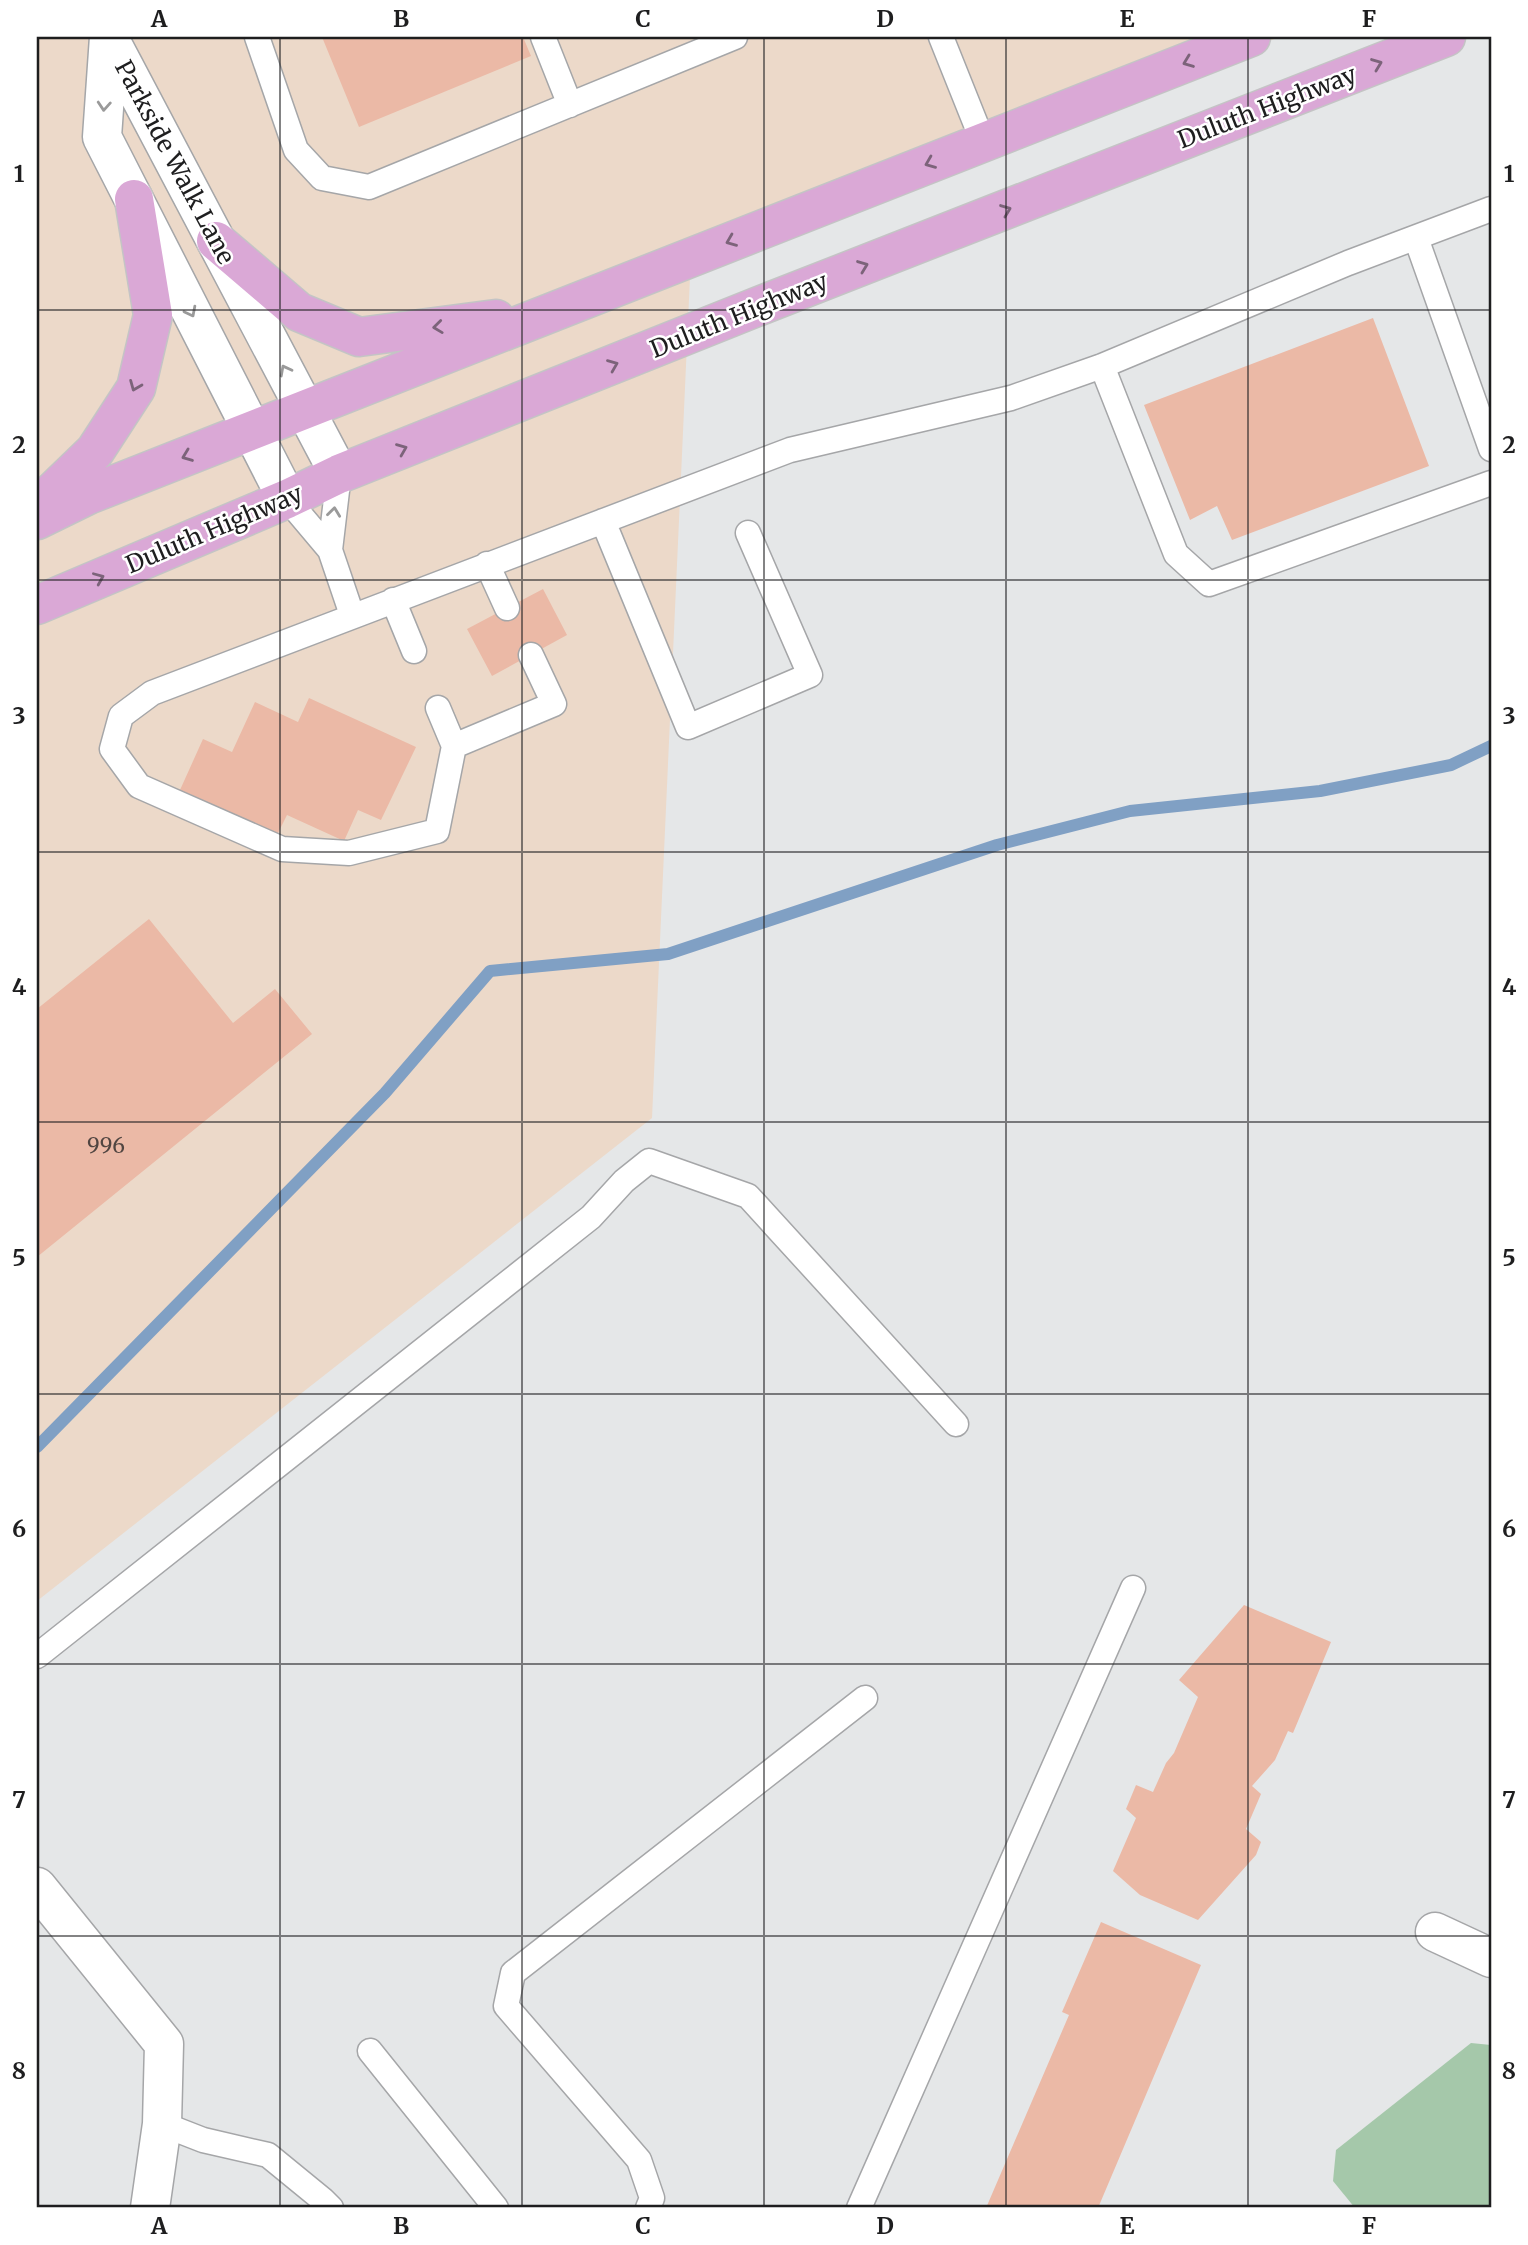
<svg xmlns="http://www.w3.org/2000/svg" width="1528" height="2245" font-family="Merriweather,serif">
<rect width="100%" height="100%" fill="#e5e7e8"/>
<path fill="#ecd9c9" d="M37 37H1279L690 277 652 1118 37 1601Z"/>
<path fill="#a5c8aa" d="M1471 2043 1491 2045V2208H1355L1333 2181 1336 2150Z"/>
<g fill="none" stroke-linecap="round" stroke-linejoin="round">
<path stroke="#80a0c4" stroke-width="12" d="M37 1447 385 1093 490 971 668 954 997 845 1130 811 1320 791 1451 765 1491 746"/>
</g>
<path fill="#ebb9a6" d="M322 37H523L531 56 359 127Z
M1373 318 1429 466 1232 540 1217 506 1190 520 1144 405Z
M543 589 567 635 492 676 467 629Z
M309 698 416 747 381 820 358 810 344 841 287 815 277 835 180 790 203 739 232 752 255 702 298 722Z
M149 919 233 1023 275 989 312 1034 37 1257V1009Z
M1244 1605 1331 1642 1293 1733 1288 1731 1275 1760 1252 1786 1261 1794 1246 1829 1261 1842 1256 1855 1198 1920 1140 1895 1113 1871 1136 1818 1126 1809 1136 1785 1153 1792 1166 1763 1174 1753 1198 1697 1179 1680Z
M1101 1922 1201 1965 1098 2208H986L1069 2015 1062 2012Z"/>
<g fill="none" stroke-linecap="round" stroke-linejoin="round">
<defs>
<path id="lane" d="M257 37 296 150 322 178 369 187 735 37
M543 37 570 105
M941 37 983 142
M1416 238 1491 449
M1102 366 1176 554 1209 584 1491 483
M287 499 330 550 352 615
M603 521 688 727 810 675 748 533
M330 550 339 474
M487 564 507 608
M393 600 414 651
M531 655 554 704 454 746 437 831 349 853 282 849 139 786 112 749 121 716 152 693 790 450 1011 398 1102 366 1348 263 1491 209
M438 708 454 746
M37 1656 591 1217 624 1181 649 1161 748 1196 956 1424
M370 2051 496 2208
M162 2124 203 2140 268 2155 323 2200 331 2208
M648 2208 652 2198 639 2160 506 2006 513 1973 865 1698
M859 2208 1133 1588"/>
<path id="street" d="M109 37 102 137 287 499
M109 38 339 474
M37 1887 164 2044 162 2124 150 2208
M1435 1932 1491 1958"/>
<path id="primary" d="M216 241 299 312 359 337 496 319
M37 507 95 451 136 388 153 315 134 199
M37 520 88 495 1251 37
M37 605 287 499 339 474 754 308 1446 37"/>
</defs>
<use href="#lane" stroke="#a5a6a8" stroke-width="27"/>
<use href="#street" stroke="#a5a6a8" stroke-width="41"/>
<use href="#primary" stroke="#c4c4c5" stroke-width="41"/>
<use href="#lane" stroke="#fff" stroke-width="24"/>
<use href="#street" stroke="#fff" stroke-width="38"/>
<use href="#primary" stroke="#daa8d6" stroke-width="38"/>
</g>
<defs><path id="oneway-chevron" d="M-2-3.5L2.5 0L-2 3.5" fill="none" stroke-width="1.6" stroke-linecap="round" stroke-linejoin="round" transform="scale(1.75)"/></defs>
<g stroke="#7c637a">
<use href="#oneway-chevron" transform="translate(1188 62) rotate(159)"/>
<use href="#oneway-chevron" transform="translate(1377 64) rotate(-21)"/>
<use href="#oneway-chevron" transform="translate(930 163) rotate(158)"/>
<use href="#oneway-chevron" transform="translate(1006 210) rotate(-21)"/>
<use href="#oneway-chevron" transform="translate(731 241) rotate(158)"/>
<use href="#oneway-chevron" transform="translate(863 266) rotate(-21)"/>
<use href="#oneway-chevron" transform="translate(438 327) rotate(173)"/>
<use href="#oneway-chevron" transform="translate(613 365) rotate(-22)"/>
<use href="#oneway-chevron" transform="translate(135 386) rotate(112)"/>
<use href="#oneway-chevron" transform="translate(402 449) rotate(-22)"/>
<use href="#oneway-chevron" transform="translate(187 456) rotate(159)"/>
<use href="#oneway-chevron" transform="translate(99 578) rotate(-23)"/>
</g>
<g stroke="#9a9a9a">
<use href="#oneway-chevron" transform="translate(104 106) rotate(94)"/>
<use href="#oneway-chevron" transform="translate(191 312) rotate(63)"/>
<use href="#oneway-chevron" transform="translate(285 370) rotate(-118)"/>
<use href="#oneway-chevron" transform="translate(334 512) rotate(-83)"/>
</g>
<path fill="none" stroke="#1e1e1f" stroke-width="2" stroke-opacity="0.55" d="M280 37V2208M522 37V2208M764 37V2208M1006 37V2208M1248 37V2208M37 310H1491M37 580H1491M37 852H1491M37 1122H1491M37 1394H1491M37 1664H1491M37 1936H1491"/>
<g text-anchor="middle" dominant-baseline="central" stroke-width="5" stroke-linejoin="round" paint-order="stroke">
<g font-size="21" fill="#514541">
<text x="106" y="1145">996</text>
</g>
<g font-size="24" fill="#1e1e1f" stroke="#fff">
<text transform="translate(1267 107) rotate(-21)">Duluth Highway</text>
<text transform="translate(175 162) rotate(62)">Parkside Walk Lane</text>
<text transform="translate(739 315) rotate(-22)">Duluth Highway</text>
<text transform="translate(214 529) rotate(-23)">Duluth Highway</text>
</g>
</g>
<rect width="1528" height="2245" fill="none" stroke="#ffffff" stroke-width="77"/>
<rect x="38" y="38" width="1452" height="2168" fill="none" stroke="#1e1e1f" stroke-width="2.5"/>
<g font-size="23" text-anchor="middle" font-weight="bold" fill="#1e1e1f">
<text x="159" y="27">A</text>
<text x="401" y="27">B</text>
<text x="643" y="27">C</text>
<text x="885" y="27">D</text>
<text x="1127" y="27">E</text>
<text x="1369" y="27">F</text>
<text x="19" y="182">1</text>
<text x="1509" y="182">1</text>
<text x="19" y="453">2</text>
<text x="1509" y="453">2</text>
<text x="19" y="724">3</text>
<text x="1509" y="724">3</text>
<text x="19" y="995">4</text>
<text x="1509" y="995">4</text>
<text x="19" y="1266">5</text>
<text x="1509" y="1266">5</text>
<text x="19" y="1537">6</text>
<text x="1509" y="1537">6</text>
<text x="19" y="1808">7</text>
<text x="1509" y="1808">7</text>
<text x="19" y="2079">8</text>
<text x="1509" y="2079">8</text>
<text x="159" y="2234">A</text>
<text x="401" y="2234">B</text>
<text x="643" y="2234">C</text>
<text x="885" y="2234">D</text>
<text x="1127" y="2234">E</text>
<text x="1369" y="2234">F</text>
</g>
</svg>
